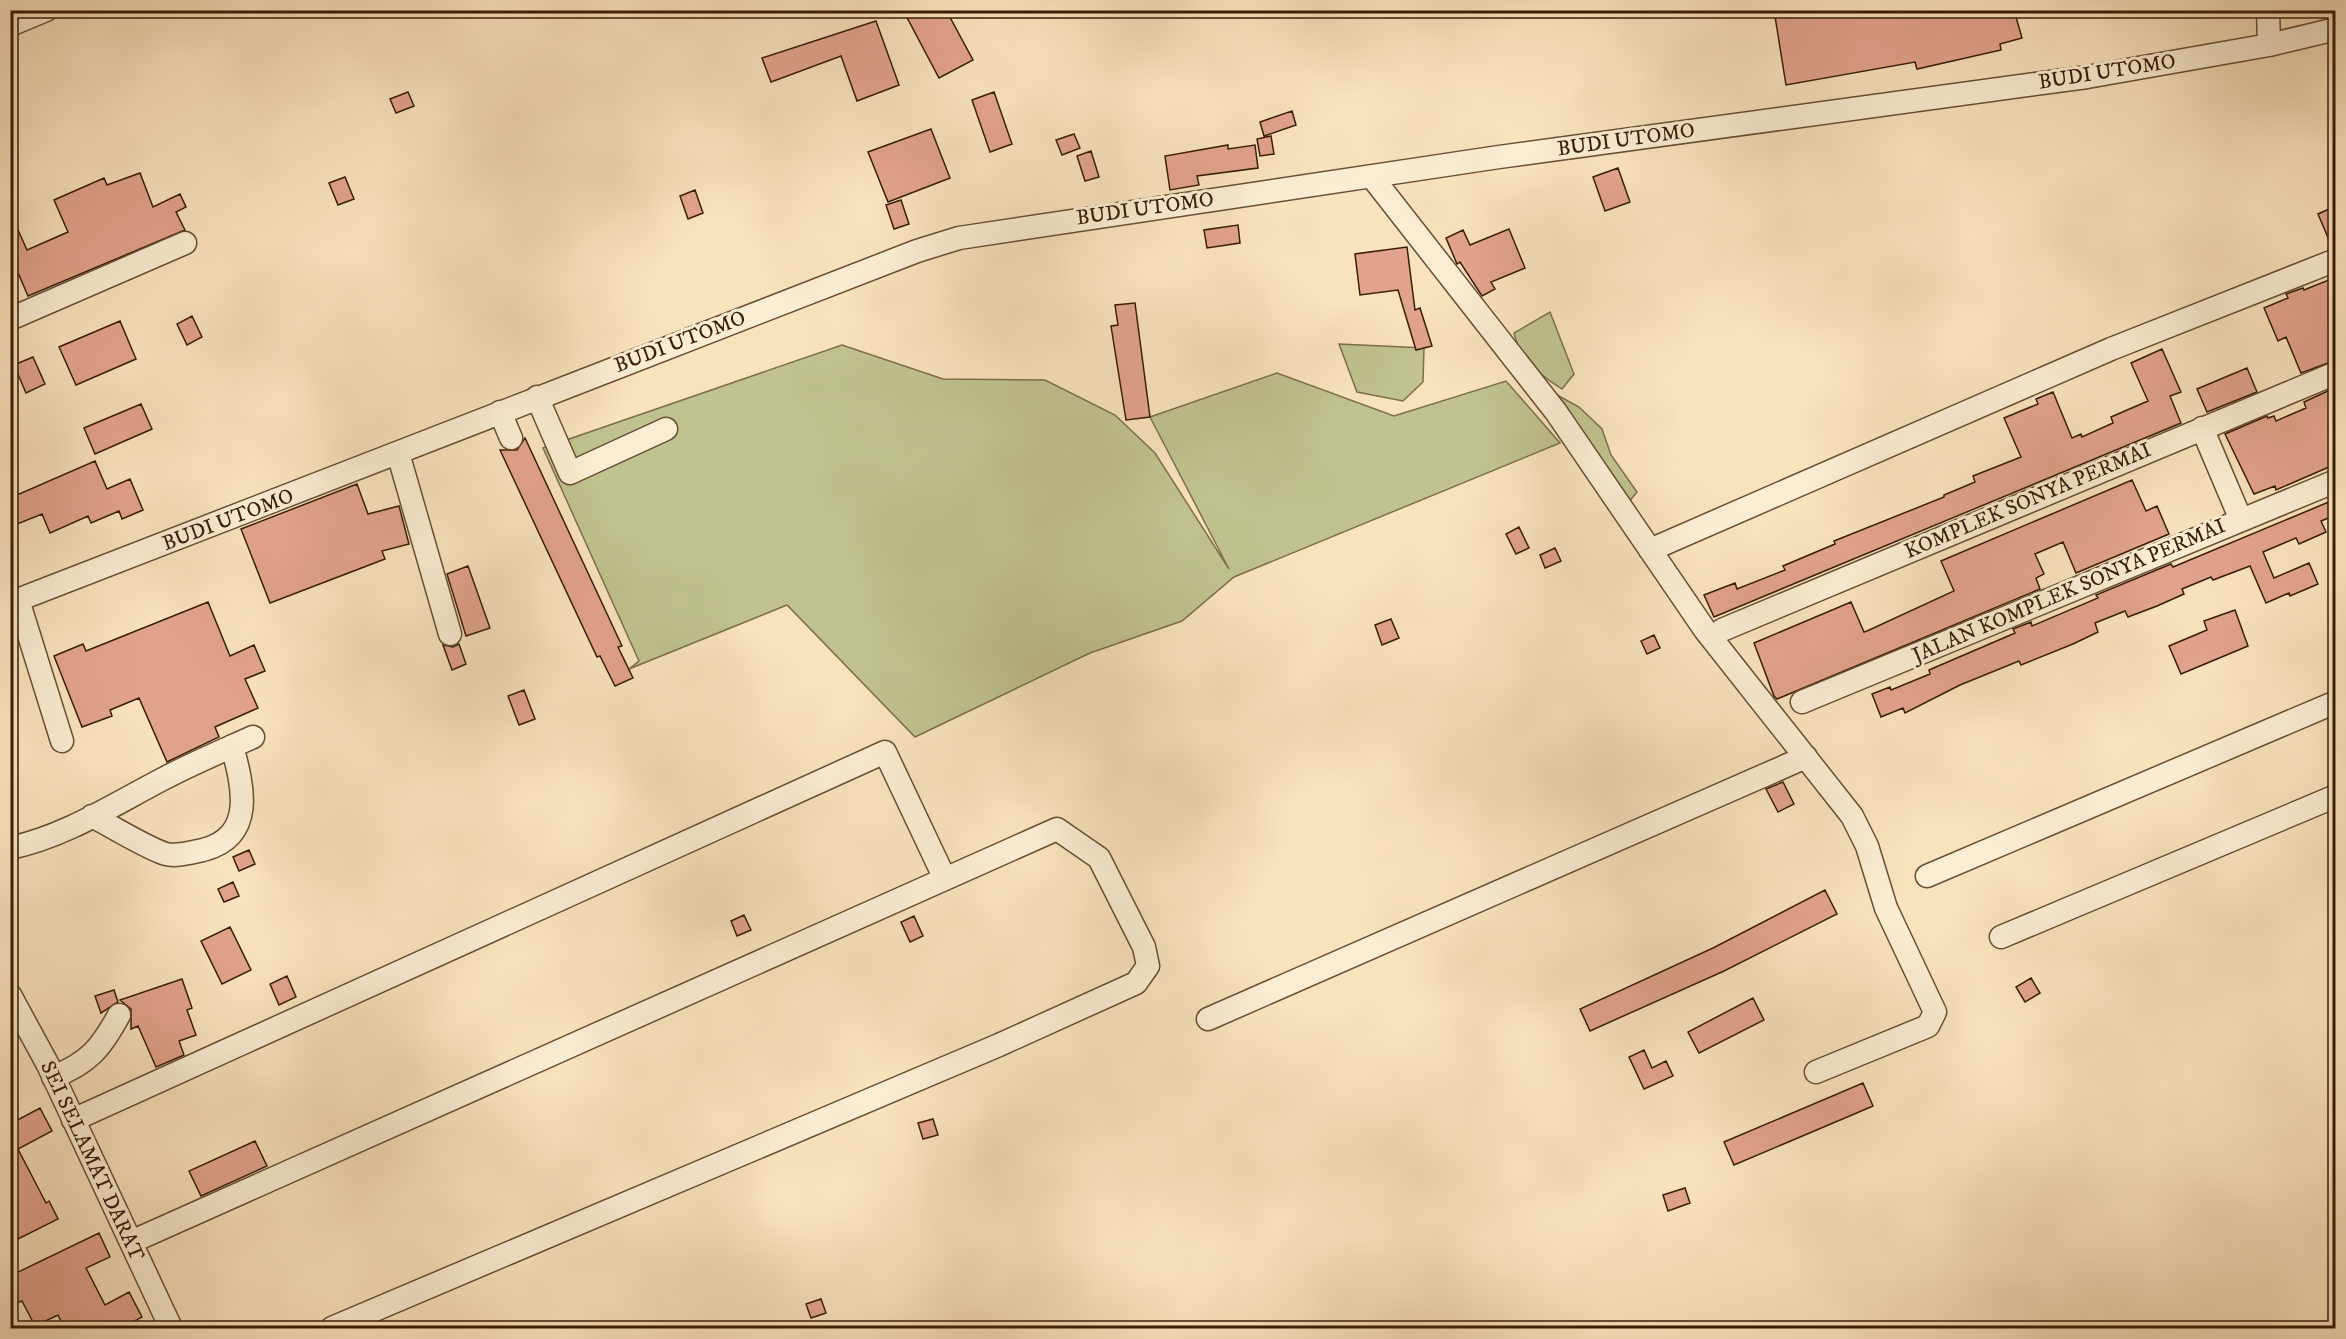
<svg xmlns="http://www.w3.org/2000/svg" width="2346" height="1339" font-family="'IM FELL DW Pica',serif">
<rect width="100%" height="100%" fill="#f9e3bd"/>
<filter id="stains"><feTurbulence type="fractalNoise" baseFrequency=".00333" numOctaves="4"/><feColorMatrix values="0 0 0 0 .2 0 0 0 0 .09 0 0 0 0 .02 0 0 0 .5 -.17"/></filter>
<radialGradient id="worn" r=".72"><stop offset=".6" stop-color="#630" stop-opacity="0"/><stop offset="1" stop-color="#630" stop-opacity=".3"/></radialGradient>
<path fill="#c0c38f" stroke="#7c704a" stroke-width="1.5" d="M1550 312 1574 374 1562 389C1537 372 1522 364 1514 333Z
M1339 344 1424 348 1423 382 1403 401 1357 392Z
M842 345 943 379 1045 380 1115 415 1155 453 1229 569 1150 417 1277 373 1394 416 1506 381 1560 443 1234 577 1182 621 1090 653 915 737 787 605 629 669 639 661 543 448Z
M1550 391 1579 407 1602 429 1611 455 1637 492 1628 503Z"/>
<path fill="#e2a38c" stroke="#371c06" stroke-width="1.5" d="M903 10H946L973 60 939 78Z
M1774 10H2014L2022 38 2000 44 2001 50 1917 69 1915 62 1786 85Z
M876 21 899 85 857 101 841 56 771 82 762 58Z
M408 92 414 106 396 113 390 99Z
M994 92 1012 144 990 152 972 100Z
M1292 111 1296 125 1264 136 1260 122Z
M931 129 950 178 888 202 868 152Z
M1074 134 1080 148 1062 155 1056 140Z
M1271 136 1274 154 1260 156 1257 139Z
M1228 145V149L1255 145 1258 168 1197 176 1199 185 1170 190 1165 156Z
M1091 151 1099 177 1085 181 1077 156Z
M1618 168 1630 202 1605 211 1593 177Z
M140 173 153 207 180 194 186 207 176 212 185 230 28 296 10 254V212L27 250 68 232 54 200 104 178 107 185Z
M345 177 354 199 338 205 329 183Z
M695 190 703 213 688 219 680 196Z
M901 200 909 224 894 229 886 205Z
M2336 206V247H2332L2318 214Z
M1238 225 1240 243 1207 248 1204 230Z
M1509 229 1525 268 1491 282 1495 289 1482 296 1460 262 1457 264 1446 238 1463 230 1470 245Z
M1407 247 1415 310 1420 308 1432 346 1416 350 1398 290 1360 295 1355 254Z
M2336 277V360L2301 373 2286 337 2278 341 2264 308 2288 298 2286 294 2303 288 2304 290Z
M1135 303 1150 417 1126 420 1111 326 1118 325 1115 305Z
M192 316 202 337 187 345 177 324Z
M120 321 136 359 76 385 59 347Z
M2162 349 2181 392 2170 396 2181 423 1714 617 1704 595 1735 583 1737 589 1785 570 1783 566 1835 544 1834 541 1944 497V495L1975 482 1973 476 2021 457 2004 418 2038 404 2036 399 2053 392 2072 438 2081 434 2082 437 2113 423 2111 417 2148 401 2131 363Z
M33 357 45 384 26 393 14 365Z
M2247 368 2257 392 2207 412 2197 389Z
M2330 390 2336 404V464L2276 490 2275 486 2254 494 2225 434 2267 416 2268 418 2274 416 2276 421 2306 408 2304 402Z
M141 404 152 429 95 454 84 428Z
M525 438 622 646 618 647 633 678 615 686 600 656 597 657 500 450H517Z
M95 461 107 489 130 479 143 510 122 519 119 511 91 523 88 516 50 533 42 514 10 527V498Z
M2132 480 2146 511 2157 506 2169 534 2076 573 2063 542 2035 554 2044 574 2036 578 2040 589 1777 699 1774 696 1754 643 1851 602 1864 632 1867 631 1954 591 1941 561Z
M357 484 368 514 399 506 409 544 382 551 385 559 270 603 241 529Z
M2336 499V515L2321 521 2326 532 2299 544 2296 538 2263 552 2274 578 2309 563 2318 584 2290 596 2289 593 2266 603 2250 566 2213 580 2211 577 2182 589 2184 594 2157 606 2128 617 2125 611 2095 623 2098 632 2073 644 2021 665 2019 661 1960 685 1905 713 1903 708 1881 717 1872 694 1890 687 1891 690 1930 674 1929 670 2015 633 2013 629 2031 622 2032 626 2098 598 2096 595 2171 564 2173 567Z
M1519 527 1529 548 1516 554 1506 534Z
M1555 548 1561 561 1545 568 1540 555Z
M468 566 490 628 466 636 447 574Z
M208 602 230 656 254 645 265 671 245 679 258 708 215 727 219 737 167 762 139 698 110 710 112 716 82 727 54 656 83 644 86 651Z
M2235 610 2248 646 2181 674 2169 646 2207 630 2204 621Z
M1391 619 1399 638 1382 645 1375 625Z
M1654 635 1660 648 1647 654 1641 641Z
M459 644 466 664 452 670 443 645 453 647Z
M524 690 535 719 519 725 508 696Z
M1783 782 1794 804 1778 812 1766 789Z
M249 850 255 864 239 871 233 857Z
M233 882 239 896 224 902 218 889Z
M1825 890 1837 914 1724 971 1590 1031 1580 1009 1713 948Z
M744 915 751 930 737 936 731 921Z
M914 916 923 936 910 942 901 922Z
M230 927 251 970 222 984 201 941Z
M287 976 296 997 279 1005 270 984Z
M2031 978 2040 993 2025 1002 2016 987Z
M182 979 192 1008 187 1010 196 1035 179 1041 184 1055 156 1067 138 1026 131 1029V1009L120 1000Z
M114 990 118 1002 101 1013 95 996Z
M1753 998 1764 1020 1699 1053 1688 1032Z
M1644 1050 1652 1068 1666 1061 1673 1076 1644 1089 1629 1057Z
M1863 1083 1873 1106 1734 1165 1724 1142Z
M40 1108 52 1131 18 1149 46 1203 49 1201 58 1219 10 1243V1124Z
M933 1119 938 1135 923 1139 918 1123Z
M255 1141 267 1166 201 1196 189 1171Z
M1685 1188 1690 1203 1668 1211 1663 1195Z
M99 1233 110 1257 86 1268 105 1305 129 1292 142 1317 120 1329H65L58 1315 35 1326 22 1301 10 1305V1276Z
M821 1299 826 1313 811 1318 806 1304Z"/>
<g fill="none" stroke-linecap="round" stroke-linejoin="round">
<defs>
<path id="minor" d="M2268 10 2269 45
M10 25 46 10
M1372 177 1556 412 1705 630 1852 816 1867 846 1886 908 1935 1012 1928 1026 1816 1072
M10 319 185 243
M537 397 570 473 666 429
M500 412 511 438
M2202 428 2241 520
M398 453 450 634
M1650 550 2111 349 2336 260
M18 600 62 741
M10 603C314 488 614 367 917 251L959 238 1499 157 2087 77 2269 45 2336 29
M1722 630 2336 373
M1802 702 2336 481
M92 816C111 826 148 849 166 854 176 857 193 852 203 850 256 836 243 786 232 746
M10 848C64 837 113 805 161 780 191 764 222 751 253 737
M1927 876 2336 702
M2001 937 2336 796
M10 995 48 1065 171 1328
M1208 1019 1806 757
M53 1077C89 1063 101 1048 119 1015
M73 1120 885 752 945 879
M131 1242 1057 829 1099 858 1144 947 1148 966 1136 983 999 1045 332 1328"/>
</defs>
<use href="#minor" stroke="#684e34" stroke-width="25"/>
<use href="#minor" stroke="#fbedd4" stroke-width="22"/>
</g>
<g text-anchor="middle" dominant-baseline="central" stroke-width="6" stroke-linejoin="round" paint-order="stroke">
<g font-size="21" fill="#371c06" stroke="#fbedd4">
<text transform="translate(2107 72) rotate(-9)">BUDI UTOMO</text>
<text transform="translate(1626 140) rotate(-8)">BUDI UTOMO</text>
<text transform="translate(1145 209) rotate(-8)">BUDI UTOMO</text>
<text transform="translate(680 342) rotate(-21)">BUDI UTOMO</text>
<text transform="translate(2028 501) rotate(-23)">KOMPLEK SONYA PERMAI</text>
<text transform="translate(228 520) rotate(-21)">BUDI UTOMO</text>
<text transform="translate(2069 591) rotate(-23)">JALAN KOMPLEK SONYA PERMAI</text>
<text transform="translate(92 1161) rotate(65)">SEI SELAMAT DARAT</text>
</g>
</g>
<rect width="2346" height="1339" fill="none" stroke="#f9e3bd" stroke-width="36"/>
<rect x="12" y="12" width="2322" height="1315" fill="none" stroke="#371c06" stroke-width="3"/>
<rect x="18" y="18" width="2310" height="1303" fill="none" stroke="#371c06" stroke-width="1.5"/>
<rect width="100%" height="100%" filter="url(#stains)"/>
<rect width="100%" height="100%" fill="url(#worn)"/>
</svg>
